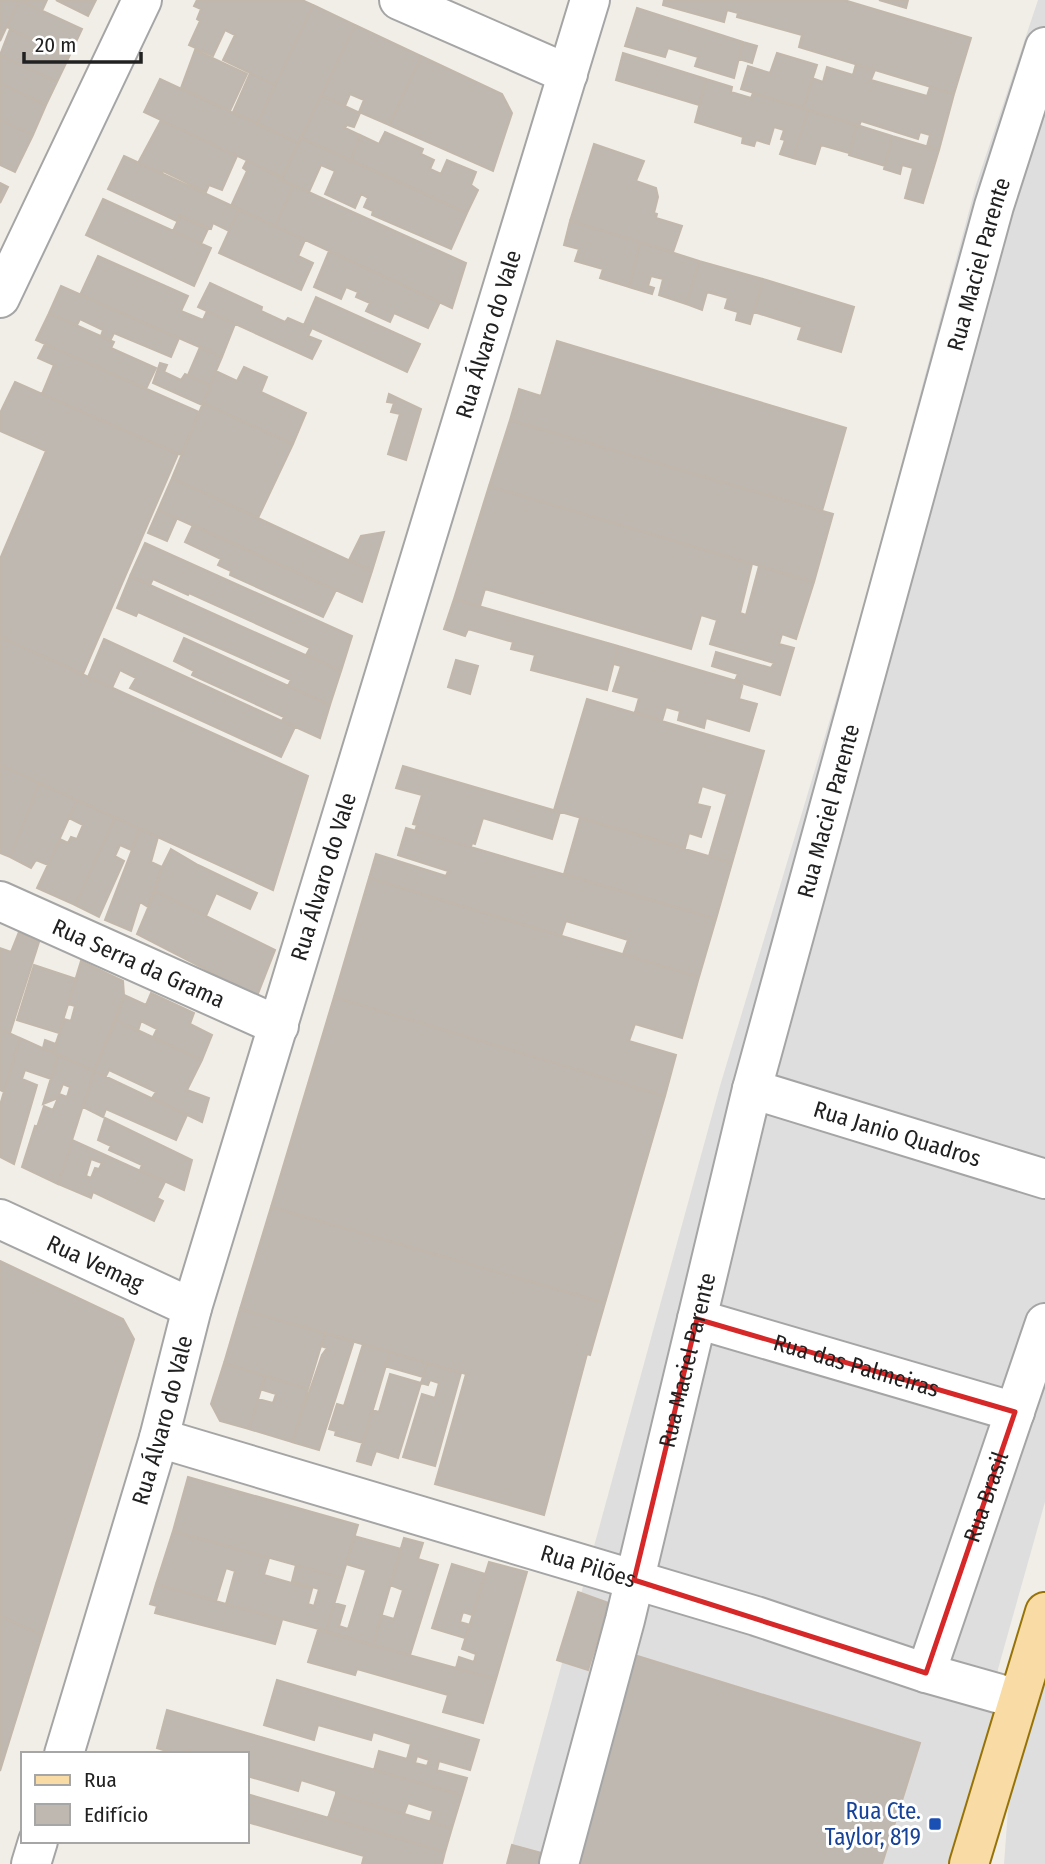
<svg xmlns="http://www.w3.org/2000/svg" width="1045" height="1864" font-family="'Fira Sans Condensed',sans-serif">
<rect width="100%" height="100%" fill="#f1eee8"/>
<path fill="#dfdede" d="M1038 0H1045V1502L998 1669 986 1864H507L720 1086 858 626 976 185Z
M1045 1675V1864H1004L1009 1796Z"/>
<path fill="#beb8b1" stroke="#c2b7ab" stroke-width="2" fill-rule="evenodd" d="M0 0H19L0 41Z
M19 0 82 29 69 57 7 27Z
M20 0H47L42 11Z
M56 0H96L88 16Z
M197 0H302L313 5 275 85 223 60 235 35 225 30 213 56 189 45 200 21 197 19 201 9 194 6Z
M664 0H844L971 38 954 94 799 47 802 35 737 17 738 13 727 10 724 22 663 5Z
M879 0H908L906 8Z
M313 5 355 25 298 143 257 123Z
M637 8 743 42 734 78 695 66 698 57 668 48 665 57 625 46Z
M355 25 421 56 389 125 359 112 364 100 350 94 345 106 321 95Z
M10 29 69 57 57 82 0 55Z
M743 42 757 46 752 63 739 59Z
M195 50 247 74 230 111 181 88Z
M623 53 706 79 699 105 616 80Z
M777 53 817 65 803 108 741 89 748 66 770 73Z
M0 55 57 82 46 105 0 83Z
M421 56 502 94 512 113 493 171 389 125Z
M856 64 875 70 871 80 927 96 930 87 954 94 939 150 927 146 930 135 920 132 918 139 861 121 859 126 803 108 812 78 823 82 827 67 853 75Z
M250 73 275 85 257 123 233 112Z
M160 79 298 143 282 177 144 112Z
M706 79 732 87 731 92 751 98 753 93 808 110 793 158 780 154 785 140 781 139 784 130 774 127 769 144 756 140 754 146 742 143 743 137 695 122Z
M0 83 46 105 33 135 0 120Z
M321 95 360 113 354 127 347 125 345 128 360 135 351 160 301 138Z
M808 110 857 125 849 153 821 145 815 164 793 158Z
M0 120 33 135 15 172 0 165Z
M161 120 237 156 222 190 209 185 206 192 163 171 162 174 138 163Z
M857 125 892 136 885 166 849 155Z
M385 132 423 149 421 154 434 160 430 169 441 174 447 160 476 172 471 185 478 190 467 213 351 160 360 135 379 144Z
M892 136 939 150 923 203 905 198 913 168 902 165 900 174 884 169Z
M301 138 467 213 451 249 372 215 373 211 364 207 368 198 361 194 355 208 325 194 335 171 321 165 309 192 281 180Z
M594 144 644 161 636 181 656 188 658 197 654 213 657 214 656 218 682 226 673 252 570 221Z
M124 156 239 209 229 231 213 223 211 229 179 215 177 221 108 189Z
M247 160 293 185 275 226 231 206 247 171 243 168Z
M0 183 8 187 0 203Z
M293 185 466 263 452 308 275 226Z
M103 199 211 248 194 286 86 235Z
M239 209 305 240 298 256 313 263 301 290 219 253Z
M180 216 208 229 201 244 173 231Z
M570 221 640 242 629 287 600 278 603 269 575 261 579 249 564 245Z
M640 242 699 261 686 304 659 295 663 279 651 276 648 286 654 288 652 294 629 287Z
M329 251 440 302 428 328 394 313 390 322 366 311 370 303 356 297 358 292 346 287 341 299 314 287Z
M98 256 188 296 181 311 203 320 207 311 235 324 222 357 80 295Z
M699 261 763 279 750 324 736 320 738 312 725 308 728 298 707 292 702 310 686 304Z
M763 279 854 307 841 352 798 339 802 327 754 312Z
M210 283 262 307 261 311 285 322 288 318 304 325 316 297 420 344 407 372 312 328 308 336 321 341 312 359 198 307Z
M61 286 179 338 171 357 114 333 110 341 101 336 103 330 80 319 77 325 49 313Z
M49 313 114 342 111 348 156 368 146 389 36 340Z
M557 341 846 428 822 511 510 420 519 389 541 396Z
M45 344 199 412 181 455 42 394 54 365 38 358Z
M200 347 222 357 210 385 188 375Z
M160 363 167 365 164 372 181 380 185 374 210 385 202 405 153 383Z
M244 367 267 377 261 392 306 413 293 444 203 403 216 371 237 381Z
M15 382 178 454 83 674 0 637V559L46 451 0 431V413Z
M389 394 421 409 406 460 388 454 400 414 391 412 394 403 387 402Z
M203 403 293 444 258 518 172 478Z
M510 420 833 514 814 582 489 486Z
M172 478 372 571 362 602 158 510Z
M489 486 752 564 740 613 746 615 759 566 814 582 796 639 782 634 779 644 794 648 780 695 735 681 738 674 712 666 716 652 771 668 774 663 710 644 717 620 701 615 691 649 485 589 480 606 454 599Z
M158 510 177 518 167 541 148 533Z
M193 525 336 590 323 617 230 575 231 571 218 565 221 559 185 542Z
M384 532 372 571 349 560 361 536Z
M145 543 352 636 341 671 306 655 310 648 189 593 188 595 153 579 150 585 130 576Z
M130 576 341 671 330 705 288 686 291 680 138 612 136 616 117 608Z
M454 599 618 646 607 690 531 670 535 655 511 649 513 642 468 629 465 636 444 629Z
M0 637 308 776 273 890 0 765Z
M184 638 330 705 320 738 282 721 284 717 192 675 194 671 174 661Z
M104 639 295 727 281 757 130 688 136 678 120 670 112 688 88 677Z
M618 646 743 683 739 699 757 704 749 731 706 718 704 728 678 720 680 711 666 707 662 721 635 712 639 698 613 691 621 666 614 664Z
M456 660 478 666 470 694 448 687Z
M587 699 764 751 732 863 709 856 727 794 702 786 697 804 710 807 701 837 689 833 685 848 554 810Z
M0 765 39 783 10 857 0 853Z
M403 766 560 812 552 839 483 818 475 844 472 843 471 847 415 831 417 825 413 824 422 795 396 788Z
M39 783 77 800 48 865 36 860 31 868 10 857Z
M77 800 115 817 75 905 37 888 60 839 68 843 71 837 77 839 83 825 69 818Z
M115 817 140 829 131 850 120 845 115 856 124 861 99 917 75 905Z
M580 818 732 863 716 919 564 874Z
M406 828 716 919 699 977 623 954 628 940 566 921 561 936 369 878 376 854 446 876 448 871 398 855Z
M140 829 158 837 151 862 162 867 148 907 140 902 131 931 105 920Z
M171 849 198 865 257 893 250 909 216 893 206 916 155 891 162 867Z
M369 878 699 977 682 1038 635 1024 629 1041 676 1055 665 1096 334 997Z
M155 891 275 950 257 996 137 934Z
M19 932 39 942 10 1033 0 1029V948L11 952Z
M81 961 123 981 124 995 94 1071 53 1052 64 1019 71 1021 75 1006 68 1004Z
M34 965 76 979 59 1033 17 1020Z
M151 993 194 1013 190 1024 212 1035 202 1060 153 1037 157 1029 141 1021 138 1031 116 1020 124 995 146 1005Z
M334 997 665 1096 605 1303 271 1207Z
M116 1020 202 1060 187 1090 209 1098 202 1122 152 1098 156 1092 109 1070 106 1076 94 1071Z
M0 1029 20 1038 4 1092 0 1090Z
M20 1038 58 1055 51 1079 25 1070 22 1079 37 1085 14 1164 0 1157V1105Z
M45 1040 56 1044 53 1052 43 1048Z
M58 1055 94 1071 58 1184 22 1167 35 1126 37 1127 44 1106 53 1110 58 1098 43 1104ZM63 1084 70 1087 67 1097 59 1094Z
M94 1071 187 1115 176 1140 106 1109 103 1117 83 1107Z
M105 1118 192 1160 184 1190 140 1170 142 1165 109 1150 111 1146 98 1140Z
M72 1140 165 1182 157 1198 163 1201 154 1221 93 1192 91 1198 58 1184ZM91 1159 102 1163 99 1169 95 1168 91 1178 86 1176Z
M271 1207 605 1303 590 1355 587 1354 544 1515 435 1484 466 1374 240 1309Z
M0 1261 123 1319 134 1339 42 1635 0 1616Z
M240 1309 325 1333 308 1389 224 1363Z
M325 1333 354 1341 319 1450 292 1442 322 1355 327 1348 321 1346Z
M363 1344 390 1352 363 1443 335 1435 336 1431 329 1429 337 1404 344 1406Z
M390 1352 427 1363 423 1377 385 1366Z
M224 1363 265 1376 249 1429 220 1421 211 1404Z
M427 1363 461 1373 435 1466 403 1457 422 1394 435 1398 439 1383 430 1380 428 1385 421 1383Z
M390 1374 421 1383 398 1458 376 1451 371 1465 357 1461 372 1410 379 1412Z
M265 1376 308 1389 292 1442 249 1429 258 1399 273 1403 276 1394 260 1389Z
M188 1477 358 1525 342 1578 173 1531Z
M173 1531 269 1558 264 1575 312 1589 308 1604 314 1606 319 1589 292 1581 296 1565 342 1578 326 1631 226 1604 235 1571 226 1568 216 1601 156 1584Z
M354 1536 401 1549 373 1645 326 1631 334 1603 345 1606 339 1626 348 1629 366 1570 346 1564Z
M404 1538 423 1543 418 1559 438 1565 410 1655 373 1645 381 1615 394 1619 403 1590 390 1585Z
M489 1562 527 1572 496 1679 456 1668 459 1657 474 1662 476 1654 462 1649Z
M452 1564 485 1574 472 1615 463 1612 460 1622 470 1625 465 1638 432 1628Z
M156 1584 282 1620 275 1644 155 1613 157 1606 150 1604Z
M578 1592 609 1603 588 1670 557 1660Z
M0 1616 42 1635 0 1771Z
M318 1630 496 1679 483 1723 443 1712 448 1695 357 1669 355 1675 308 1662Z
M631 1654 920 1743 882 1864H575Z
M277 1680 479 1740 470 1770 439 1761 437 1770 467 1778 462 1795 374 1770 379 1751 407 1759 411 1744 373 1732 371 1740 318 1725 314 1740 264 1725ZM417 1756 429 1760 427 1766 415 1763Z
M167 1710 462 1795 452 1828 430 1822 433 1811 408 1803 404 1814 336 1794V1791L301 1780 298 1791 247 1776V1754H201L186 1750 185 1754H176L157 1748Z
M247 1794 445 1852 442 1864H362L364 1856 247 1822Z
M336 1794 452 1828 445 1852 328 1818Z
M512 1845 545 1854 542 1864H507Z"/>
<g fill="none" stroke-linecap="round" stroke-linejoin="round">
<defs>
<g id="minor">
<path d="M399 0 568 74"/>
<path d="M0 298 142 0"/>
<path id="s1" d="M0 901 279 1026"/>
<path id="s2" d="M752 1089 1045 1179"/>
<path id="s3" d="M0 1219 192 1308"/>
<path id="s4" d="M697 1319 1015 1412"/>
<path id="s5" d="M159 1438 756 1616 926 1673 1018 1699"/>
<path id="s6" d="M926 1673 1045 1323"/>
<path id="s7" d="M64 1754 159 1438 192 1308 590 0"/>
<path d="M31 1864 38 1841"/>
<path id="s8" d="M559 1864 625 1620 752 1089 994 206 1045 47"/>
</g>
<path id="major" d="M969 1864 1045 1612"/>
</defs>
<use href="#minor" stroke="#a5a5a5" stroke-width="42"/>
<use href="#major" stroke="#977307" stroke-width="42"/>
<use href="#minor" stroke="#fff" stroke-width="38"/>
<use href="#major" stroke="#f8dba5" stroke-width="38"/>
</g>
<path fill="none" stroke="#d62828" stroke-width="5" stroke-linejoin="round" d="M697 1319 1015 1412 926 1673 634 1580Z"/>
<rect fill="#1a4fb4" stroke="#fff" stroke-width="2.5" x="928" y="1817" width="14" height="14" rx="3.5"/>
<g text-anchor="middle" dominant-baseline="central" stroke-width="6" stroke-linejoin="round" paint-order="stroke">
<g font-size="23" fill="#212121" stroke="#fff">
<text stroke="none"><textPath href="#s8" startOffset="1654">Rua Maciel Parente</textPath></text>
<text stroke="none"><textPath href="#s7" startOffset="1482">Rua Álvaro do Vale</textPath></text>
<text stroke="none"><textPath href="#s8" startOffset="1087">Rua Maciel Parente</textPath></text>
<text stroke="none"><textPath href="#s7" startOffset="915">Rua Álvaro do Vale</textPath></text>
<text stroke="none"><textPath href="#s1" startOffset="152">Rua Serra da Grama</textPath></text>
<text stroke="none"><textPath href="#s2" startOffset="152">Rua Janio Quadros</textPath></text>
<text stroke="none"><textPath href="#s3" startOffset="105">Rua Vemag</textPath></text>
<text stroke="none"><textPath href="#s8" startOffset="520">Rua Maciel Parente</textPath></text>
<text stroke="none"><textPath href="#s4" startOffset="166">Rua das Palmeiras</textPath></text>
<text stroke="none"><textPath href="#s7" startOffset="348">Rua Álvaro do Vale</textPath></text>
<text stroke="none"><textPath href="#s6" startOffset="186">Rua Brasil</textPath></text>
<text stroke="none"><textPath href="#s5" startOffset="448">Rua Pilões</textPath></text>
</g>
<g font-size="23" fill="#164399" stroke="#fff" text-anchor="end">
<text x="921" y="1811">Rua Cte.<tspan x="921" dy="26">Taylor, 819</tspan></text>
</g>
</g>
<rect x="21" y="1752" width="228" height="91" fill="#ffffff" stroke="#a6a6a6" stroke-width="2"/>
<rect x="35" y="1775" width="35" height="10" fill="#f8dba5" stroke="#a6a6a6" stroke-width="2"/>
<text x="84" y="1787" font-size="21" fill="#212121">Rua</text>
<rect x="35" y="1804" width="35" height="21" fill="#beb8b1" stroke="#a6a6a6" stroke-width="2"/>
<text x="84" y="1822" font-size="21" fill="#212121">Edifício</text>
<path d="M24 52v10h117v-10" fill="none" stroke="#212121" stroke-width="3.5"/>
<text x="35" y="52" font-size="21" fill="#212121" stroke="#ffffff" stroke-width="5" paint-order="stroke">20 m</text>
</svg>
